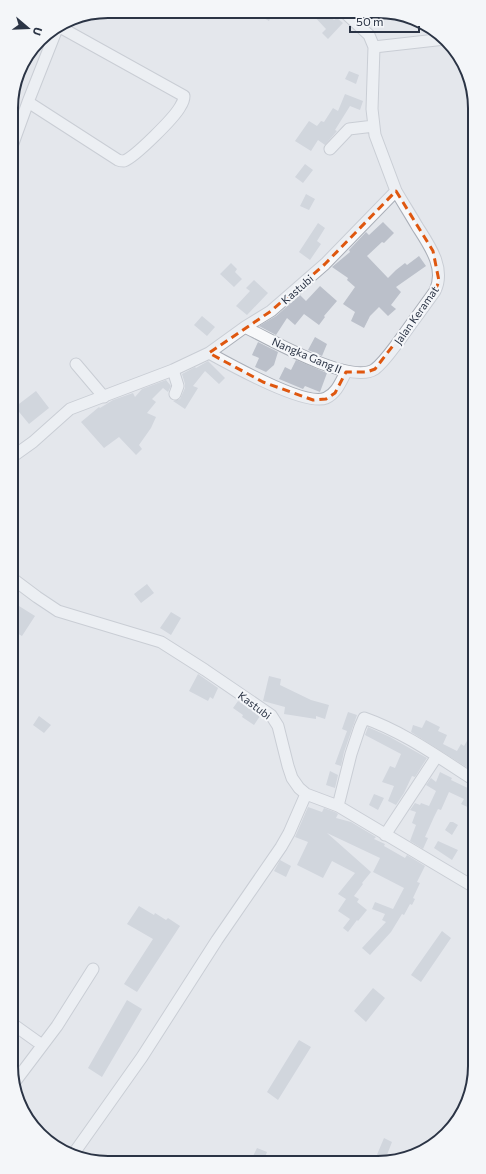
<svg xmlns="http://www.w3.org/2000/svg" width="486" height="1174" font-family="Commissioner,sans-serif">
<rect width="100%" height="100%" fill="#e4e7ec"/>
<path fill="#bbc0ca" d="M253 12H273L269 21Z
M310 12H326L334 20 337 18 343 23 328 39 322 33 326 29Z
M349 71 359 75 356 84 345 79Z
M345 94 363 101 360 110 350 106 335 130 337 131 325 145 318 140 311 151 295 141 309 121 317 126 321 121 324 122 333 108 338 111Z
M305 164 313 170 303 183 295 177Z
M306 194 315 199 309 210 300 206Z
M383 222 394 233 384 243 382 242 367 256 388 278 396 270 405 263 407 265 419 256 426 266 396 287 401 292 391 305 396 309 388 316 379 307 370 316 364 328 351 321 355 312 343 304 355 287 347 280 348 278 332 267 350 252 349 250 366 232 369 235Z
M318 223 325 228 317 241 321 244 310 260 299 252Z
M231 263 237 269 235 272 242 279 234 287 220 274Z
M254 280 268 293 247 315 236 306 250 291 246 288Z
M320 286 337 301 324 316 325 317 319 325 304 314 295 325 287 318 276 335 259 326 276 316 300 295 306 301Z
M202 316 215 327 207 336 194 325Z
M315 337 327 344 322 356 308 350Z
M258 342 278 352 274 365 266 372 255 367 259 358 252 355Z
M296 360 327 373 320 392 305 386 303 389 279 379 285 367 291 370Z
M208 361 225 378 219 384 205 371 193 386 198 388 185 409 173 401 180 399 185 388V384L182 374 195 367 196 368Z
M166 380 171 386 168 392 163 388 152 399 156 402 147 413 156 417 151 428 139 445 142 449 136 455 119 437 104 448 81 422 99 407 100 408 113 400 133 393 135 397 142 389Z
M36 391 49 408 29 424 15 407Z
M147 584 154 593 141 603 134 594Z
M19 606 35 616 22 636 13 631V615Z
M171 612 181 618 171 635 160 628Z
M198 674 218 688 213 699 210 697 208 701 189 691Z
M269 676 281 679 280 685 311 700 329 705 325 719 316 716V719L284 714 285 707 263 701Z
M238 701 260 716 254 725 242 717 243 715 233 708Z
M348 712 357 715 344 752 341 766 335 764 347 731 342 729Z
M39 716 51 725 44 733 33 725Z
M426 720 440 727 438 731 447 735 443 744 457 751 461 744 464 746 474 729V772L411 732 413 725 422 728Z
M368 727 390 737 427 758 415 777 412 776 404 793 396 805 388 801 394 786 382 782 390 766 395 768 401 754 365 735Z
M330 771 338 775 335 788 326 785Z
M440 772 452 778 451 780 474 791V810L461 804 464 799 449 792 441 810 438 809 434 817 425 837 428 838 423 849 410 841 416 825 412 823 416 812 410 810 415 803 420 805 421 803 429 806 436 791 426 785 431 778 436 782Z
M374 794 384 798 378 810 369 805Z
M308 807 322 812 324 808 335 812 338 814 336 818 351 822 376 837 374 839 385 844 384 846 405 858 407 855 425 866 417 882 420 883 413 898 415 899 412 905 410 904 404 915 402 914 391 932 370 955 362 948 386 922 382 920 385 914 372 909 375 902 393 909 404 888 373 872 380 858 327 833 371 872 362 883 363 884 354 896 359 899 357 902 367 910 358 921 357 920 348 932 343 928 350 919 338 911 346 899 338 894 355 873 332 861 323 878 297 865 308 842 295 837Z
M450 822H453L458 825 452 835 445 830Z
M438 841 458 850 452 860 434 848Z
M280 860 291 866 286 877 274 871Z
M139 906 154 915 155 913 166 920 168 918 180 926 137 992 124 984 153 939 127 924Z
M442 931 451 938 421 982 411 975Z
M373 988 385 998 366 1022 354 1011Z
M127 1000 142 1009 102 1077 88 1068Z
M299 1040 311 1047 278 1100 267 1092Z
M384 1138 392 1142 385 1160 376 1157Z
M257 1148 267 1152 264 1160H251Z"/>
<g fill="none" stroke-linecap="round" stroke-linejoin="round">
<defs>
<path id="minor" d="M374 47 445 39
M28 102 118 160C120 161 123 161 124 161 135 157 174 118 180 107 182 104 184 100 184 96L58 26
M11 149 28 102 58 26
M330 149 349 129 374 126
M245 327C269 339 351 386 375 369 384 362 392 350 399 341 411 324 423 308 435 291 446 268 429 245 417 226 410 214 403 203 396 191
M209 353C229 364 306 407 326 398 337 393 341 381 346 372
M76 364 104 397
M173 370 178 386 175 394
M12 457 33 442 70 409 173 370 209 353 245 327 271 311 325 264 396 191 375 135 372 109 374 47 369 35 344 12
M13 579 37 597 58 611 161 642 205 670 271 715 278 726 288 766 292 778 299 788 306 794 338 806 474 887
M338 806 351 754 360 727 364 718C404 732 438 757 474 780
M385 835 437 756
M14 1025 42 1045
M14 1083 57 1026 93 969
M74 1153 142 1057 217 940 281 847 289 833 306 794"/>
</defs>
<use href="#minor" stroke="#a9aeb7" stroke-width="13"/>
<use href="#minor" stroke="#f7f8fa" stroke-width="11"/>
</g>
<path d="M0 0H486V1174H0ZM396 191 433 251 439 281 435 291 375 369 367 372H346L335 393 326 399 313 400 263 382 209 353 271 311 325 264Z" fill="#e4e7ec" fill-opacity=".55" fill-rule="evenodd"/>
<path fill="none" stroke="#df570f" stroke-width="3" stroke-dasharray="8 5" stroke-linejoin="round" d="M396 191 433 251 439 281 435 291 375 369 367 372H346L335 393 326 399 313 400 263 382 209 353 271 311 325 264Z"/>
<g text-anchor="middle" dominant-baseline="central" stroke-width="4" stroke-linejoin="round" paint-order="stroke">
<g font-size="11" fill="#2b3445" stroke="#f4f6f9">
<text transform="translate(297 289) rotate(-41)">Kastubi</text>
<text transform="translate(416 315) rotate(-55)">Jalan Keramat</text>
<text transform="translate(307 355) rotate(23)">Nangka Gang II</text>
<text transform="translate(255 705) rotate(37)">Kastubi</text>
</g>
</g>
<path d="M0 0H486V1174H0ZM108 18H378A90 90 0 0 1 468 108V1066A90 90 0 0 1 378 1156H108A90 90 0 0 1 18 1066V108A90 90 0 0 1 108 18Z" fill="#f4f6f9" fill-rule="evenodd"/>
<path fill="none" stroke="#2b3445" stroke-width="2" d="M108 18H378A90 90 0 0 1 468 108V1066A90 90 0 0 1 378 1156H108A90 90 0 0 1 18 1066V108A90 90 0 0 1 108 18Z"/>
<g transform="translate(28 28) rotate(109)" stroke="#f4f6f9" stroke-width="3" paint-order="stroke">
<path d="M0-3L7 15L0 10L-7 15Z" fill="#2b3445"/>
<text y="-6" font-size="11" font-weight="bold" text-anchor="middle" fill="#2b3445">U</text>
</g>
<path d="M350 26v6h69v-6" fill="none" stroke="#2b3445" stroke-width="2"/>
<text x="356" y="26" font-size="12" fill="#2b3445" stroke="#f4f6f9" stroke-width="3" paint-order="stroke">50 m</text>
</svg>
